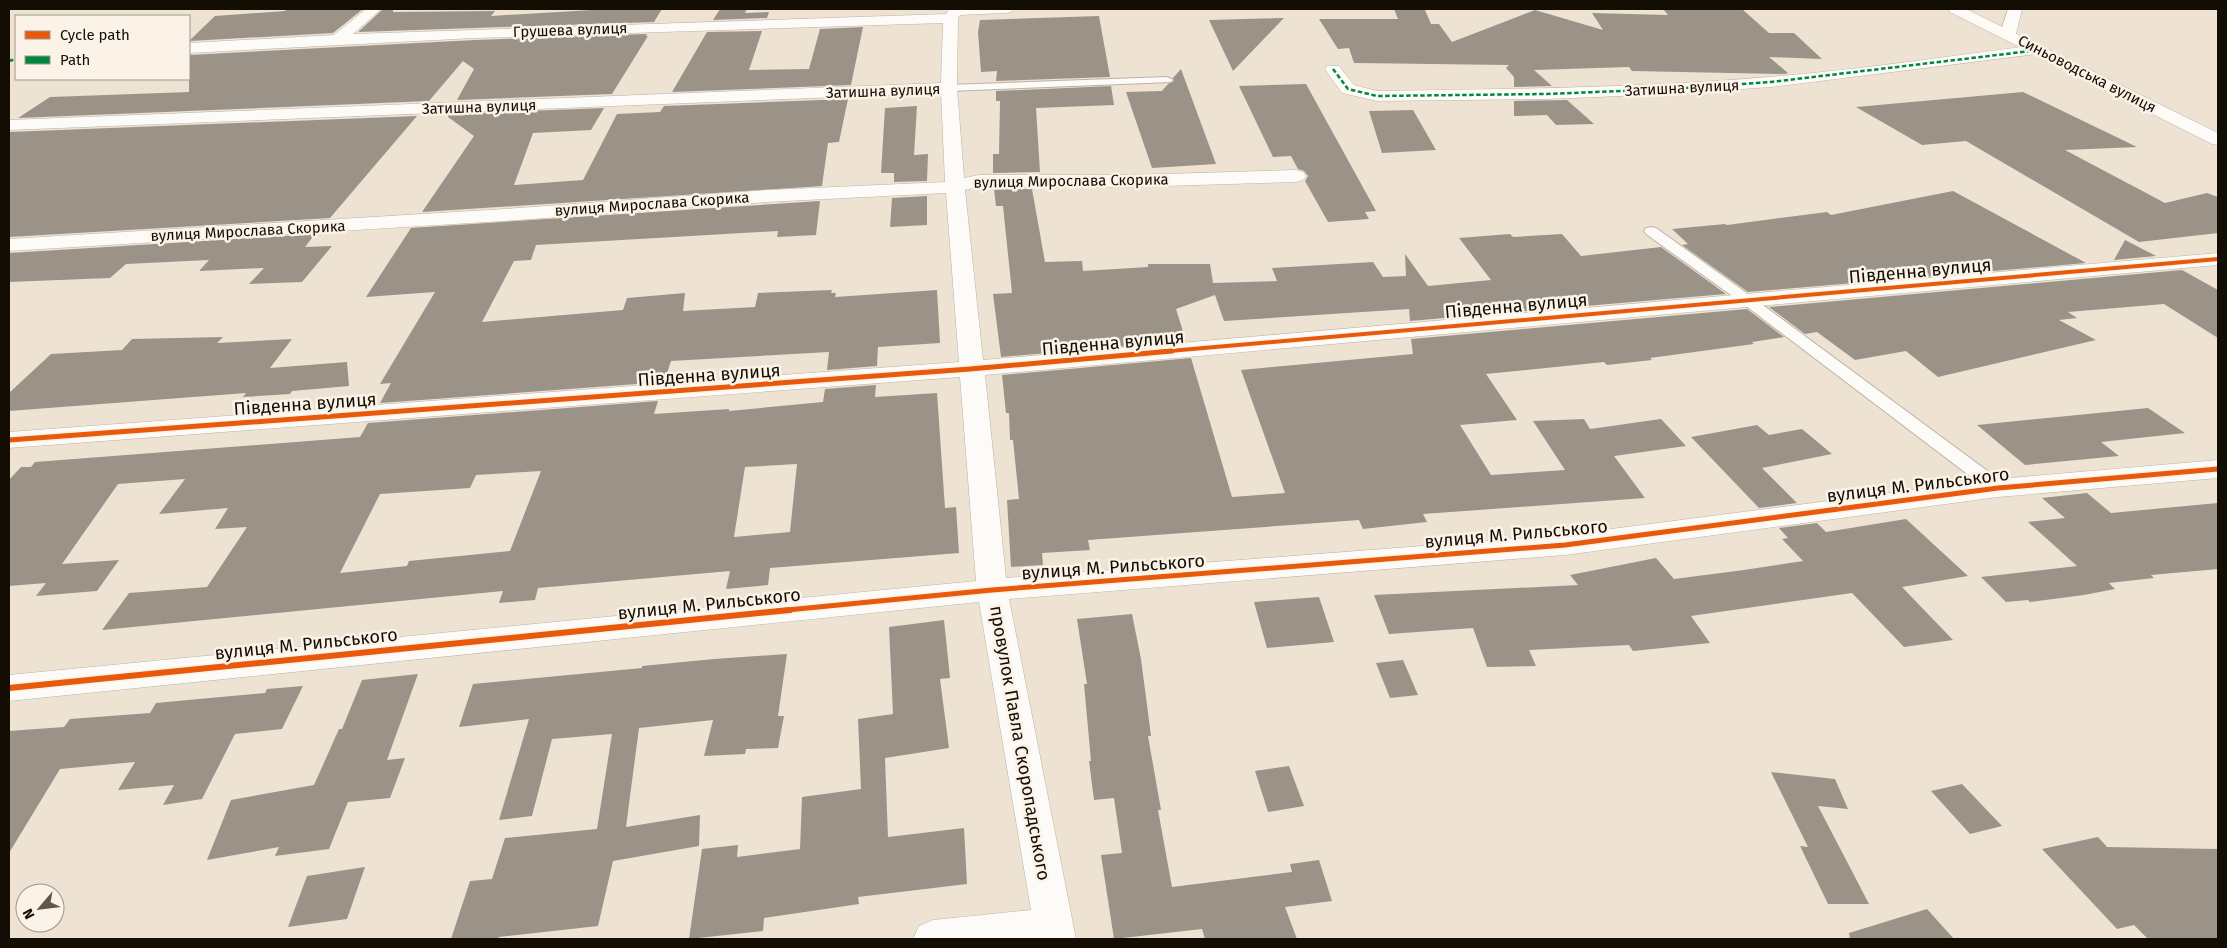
<svg xmlns="http://www.w3.org/2000/svg" width="2227" height="948" font-family="'Fira Sans',sans-serif">
<rect width="100%" height="100%" fill="#eee2d3"/>
<path fill="#9c9388" fill-rule="evenodd" d="M288 9H363L333 33 189 41 215 16 285 11Z
M383 9H393V12L495 11 491 16 609 9H662L654 22 358 32Z
M720 9H747L745 13 769 12 767 18 713 20Z
M1394 9 1425 10 1431 24H1439L1452 42 1535 10 1603 30 1592 13 1668 15 1663 9H1742L1769 33H1794L1822 59 1769 57 1788 73 1785 74 1632 71 1629 67 1534 70 1552 86 1514 87V77L1506 68 1509 65 1354 63 1349 48 1338 49 1319 19H1398Z
M1099 16 1110 77 996 81 997 71 981 72 978 32 980 20Z
M1284 18 1233 71 1209 20Z
M863 27 851 85 672 92 707 32 762 31 749 70 809 69 820 29Z
M647 34 646 36H648L612 94 457 100 474 69 463 61 429 101 18 118 50 97 189 92V55L475 40Z
M1181 69 1216 164 1152 168 1126 92 1162 91 1168 84 1174 81 1173 78Z
M1306 84 1376 211 1365 212 1369 219 1328 222 1305 181 1308 176 1304 171 1298 169 1291 156 1273 157 1239 86Z
M1111 86 1114 105 1036 108 1040 172 993 173V154H999L1000 101H996V91Z
M2023 92 2137 147 2065 150 2165 203 2207 193 2218 197V233L2139 242 1966 141 1922 145 1856 107Z
M848 99 839 142 828 143 822 186 422 212 474 136 448 117 449 114 604 108 591 130 533 133 514 185 583 180 617 114 660 112 664 106Z
M1567 100 1594 124 1556 125 1547 115 1514 116V101Z
M917 106 914 155 928 154 927 181 894 182V173H881L885 108Z
M1413 110 1436 150 1382 153 1369 111Z
M417 116 330 218 9 237V132Z
M994 189H1032L1045 262 1082 261 1083 271 1148 267V264H1210L1213 283 1277 281 1272 268 1373 262 1383 277 1406 276 1405 254 1428 286 1491 280 1459 238 1510 234 1513 237 1562 234 1581 256 1661 247 1726 294 1410 321 1409 309 1224 321 1215 295 1176 309 1186 341 1001 357 993 294 1012 293 1003 206H996Z
M1953 191 2086 263 1748 292 1682 245 1688 244 1672 229 1725 224 1727 225 1827 212 1831 215Z
M927 196V225L890 227 892 198Z
M820 201 816 235 777 237 778 231 536 245 531 260 514 261 482 322 623 310 627 298 685 293 683 311 755 307 758 293 832 290 831 293H836L835 297 937 290 940 343 878 347 877 366 827 370 829 352 671 361 664 382 380 403 391 383 380 384 435 292 366 297 411 228Z
M315 234 305 247 332 246 302 282 249 284 264 268 199 271 209 260 126 264 110 278 9 282V253Z
M2125 240 2156 256 2114 260Z
M2182 270 2218 290V338L2164 304 2068 312 2077 318 2059 320 2096 340 1938 377 1906 351 1855 360 1817 332 1805 334 1769 307Z
M1747 309 1784 337 1752 342 1754 344 1650 358 1652 360 1607 365 1604 362 1486 374 1517 420 1460 425 1491 475 1565 470 1533 421 1584 419 1590 429 1661 419 1686 446 1614 456 1645 498 1423 514 1427 522 1363 529 1359 520 1088 540 1090 550 1042 553 1043 565 1011 567 1007 500 1019 499 1013 440H1010L1009 413H1006L1002 375 1191 358 1232 497 1285 493 1241 370 1413 354 1411 339Z
M223 337 217 343 292 339 270 368 347 362 349 386 292 391 290 394 243 397 246 393 9 411V393L51 354 122 350 132 339Z
M876 385 875 397 937 393 945 508 956 507 959 553 770 568 768 585 726 589 730 571 538 588 535 600 499 603 503 591 102 630 129 593 207 587 247 527 215 529 228 508 159 514 185 479 118 484 62 564 119 560 97 591 36 596 46 583 9 586V480L21 467H31L35 462 360 437 368 423 658 401 654 414 729 409V411L823 402 825 389ZM797 464 790 532 734 537 745 467ZM541 471 510 551 409 561 407 566 340 573 380 494 470 488 476 475Z
M2148 408 2185 433 2101 442 2119 456 2025 465 1977 425Z
M1757 425 1769 435 1802 429 1832 454 1762 468 1797 503 1759 508 1691 437Z
M2087 493 2111 513 2218 503V569L2151 575 2154 578 2109 583 2115 589 2084 595 2030 602 2028 600 2006 602 1981 577 2077 566 2028 522 2065 518 2042 498Z
M1906 519 1968 576 1902 587 1953 640 1904 647 1852 593 1691 616 1710 643 1633 651 1629 645 1529 650 1536 666 1487 667 1473 628 1389 634 1374 595 1578 585 1570 575 1656 558 1674 579 1744 570 1803 561 1782 539 1788 538 1779 528 1817 523 1826 532Z
M1319 597 1334 642 1267 648 1254 602Z
M1132 614 1141 659 1151 736H1148L1161 810H1158L1172 887 1292 872 1290 864 1319 860 1332 901 1285 907 1297 939H1205L1202 929 1114 939 1101 855 1122 853 1114 798 1094 800 1089 761H1091L1084 684H1087L1077 619Z
M944 620 950 678 940 679 949 748 885 758 888 837 964 828 967 884 858 897 859 904 764 918 763 931 689 939 702 849 738 845 737 857 800 849 802 797 861 789 858 719 893 714 889 627Z
M787 654 778 716H784L778 748 746 749 745 754 704 756 713 720 639 728 626 827 700 815 699 846 613 861 598 926 499 937 498 939H451L470 881 492 879 505 838 597 829 612 734 552 739 532 816 499 820 529 719 459 727 473 684 642 668V666L714 659Z
M1403 660 1418 695 1390 698 1376 663Z
M418 674 387 760 405 758 390 798 348 802 329 849 275 856 279 847 207 860 231 800 314 785 339 729H342L362 680Z
M303 686 282 729 235 734 202 799 163 805 174 785 118 790 135 762 60 769 9 853V731L64 727 70 719 150 713 156 703 265 693 267 689Z
M1289 766 1304 806 1268 812 1255 771Z
M1771 772 1835 779 1848 809 1818 806 1869 904H1828L1800 846 1808 847Z
M1962 784 2002 826 1970 834 1931 791Z
M2098 837 2107 847 2218 849V939H2148L2134 925 2117 929 2042 849Z
M365 867 347 919 288 927 307 876Z
M1927 909 1954 939H1850L1849 933Z"/>
<g fill="none" stroke-linecap="round" stroke-linejoin="round">
<defs>
<path id="service" d="M1167 77 1173 80 1171 82 949 91 943 88 949 85Z
M1651 227 1656 228 1752 297 2005 484 2008 488 2005 492 1998 494 1991 492 1742 303 1646 234 1644 231 1646 228Z"/>
<path id="minor" d="M366 9H381L353 34 946 14 949 9H1013L1011 12 1006 13 960 15 958 18 957 88 964 178 979 175H1131L1296 170 1303 172 1306 176 1303 180 1296 182 1131 187H979L965 190 983 360 2218 253V265L985 375 1006 578 1565 535 1998 479 2218 460V478L1998 497 1565 555 1009 599 1076 939H913L919 926 933 920 1031 910 979 602 9 701V675L976 581 960 377 9 448V432L959 362 946 193 767 202 504 221 9 251V239L504 209 767 190 945 182 941 93 9 130V120L941 83 943 23 475 38 189 53V43L334 35Z
M2008 9H2022L2016 34 2013 37H2003L2000 34Z
M2039 45 2045 47 2047 50 2045 53 1771 87 1670 94 1547 99 1377 101 1342 93 1325 69 1327 66H1339L1354 85 1377 91C1508 89 1639 88 1769 77 1859 70 1949 56 2039 45Z"/>
<path id="tertiary" d="M1948 9H1966L2218 133V145L2212 144 1950 12Z"/>
</defs>
<use href="#service" stroke="#bbb2a7" stroke-width="2"/>
<use href="#minor" stroke="#bbb2a7" stroke-width="1"/>
<use href="#tertiary" stroke="#bbb2a7" stroke-width="1"/>
<use href="#service" fill="#fcfbf8" fill-rule="evenodd"/>
<use href="#minor" fill="#fcfbf8" fill-rule="evenodd"/>
<use href="#tertiary" fill="#fcfbf8" fill-rule="evenodd"/>
<path stroke="#00873e" stroke-width="2.5" stroke-dasharray="4.5 2.5" stroke-linecap="butt" d="M9 61 16 59
M1333 69 1348 89 1377 96 1547 94 1670 89 1771 82 2039 50"/>
<defs>
<path id="cycleway-far2" d="M1158 352 2218 259"/>
<path id="cycleway-far1" d="M9 440 970 369 1172 351
M777 611 992 590 1565 545 1998 488 2218 469"/>
<path id="cycleway" d="M9 688 790 610"/>
</defs>
<use href="#cycleway-far2" stroke="#fbf3e8" stroke-width="6"/>
<use href="#cycleway-far1" stroke="#fbf3e8" stroke-width="8"/>
<use href="#cycleway" stroke="#fbf3e8" stroke-width="9"/>
<use href="#cycleway-far2" stroke="#e8590c" stroke-width="4"/>
<use href="#cycleway-far1" stroke="#e8590c" stroke-width="5"/>
<use href="#cycleway" stroke="#e8590c" stroke-width="6"/>
</g>
<g text-anchor="middle" dominant-baseline="central" stroke-width="5" stroke-linejoin="round" paint-order="stroke">
<g font-size="15" fill="#140d04" stroke="#fbf3e8">
<text transform="translate(570 30) rotate(-2)">Грушева вулиця</text>
<text transform="translate(2087 74) rotate(27)">Синьоводська вулиця</text>
<text transform="translate(1682 88) rotate(-3)">Затишна вулиця</text>
<text transform="translate(883 91) rotate(-2)">Затишна вулиця</text>
<text transform="translate(479 107) rotate(-2)">Затишна вулиця</text>
<text transform="translate(1071 181) rotate(-1)">вулиця Мирослава Скорика</text>
<text transform="translate(652 204) rotate(-4)">вулиця Мирослава Скорика</text>
<text transform="translate(248 231) rotate(-3)">вулиця Мирослава Скорика</text>
</g>
<g font-size="18" fill="#140d04" stroke="#fbf3e8">
<text transform="translate(1920 271) rotate(-5)">Південна вулиця</text>
<text transform="translate(1516 306) rotate(-5)">Південна вулиця</text>
<text transform="translate(1113 343) rotate(-5)">Південна вулиця</text>
<text transform="translate(709 375) rotate(-4)">Південна вулиця</text>
<text transform="translate(305 404) rotate(-4)">Південна вулиця</text>
<text transform="translate(1918 485) rotate(-7)">вулиця М. Рильського</text>
<text transform="translate(1516 534) rotate(-5)">вулиця М. Рильського</text>
<text transform="translate(1113 567) rotate(-4)">вулиця М. Рильського</text>
<text transform="translate(709 604) rotate(-6)">вулиця М. Рильського</text>
<text transform="translate(306 644) rotate(-6)">вулиця М. Рильського</text>
<text transform="translate(1020 743) rotate(80)">провулок Павла Скоропадського</text>
</g>
</g>
<rect width="2227" height="948" fill="none" stroke="#140d04" stroke-width="20"/>
<rect x="15" y="15" width="175" height="65" fill="#fbf3e8" stroke="#9f978d"/>
<rect x="25" y="31" width="25" height="8" fill="#e8590c" stroke="#9f978d"/>
<text x="60" y="40" font-size="15" fill="#140d04">Cycle path</text>
<rect x="25" y="56" width="25" height="8" fill="#00873e" stroke="#9f978d"/>
<text x="60" y="65" font-size="15" fill="#140d04">Path</text>
<g transform="translate(40 908) rotate(242)"><circle r="24" fill="#fbf3e8" stroke="#9f978d"/>
<path d="M0-4L9 19L0 12L-9 19Z" fill="#60584c"/>
<text y="-8" font-size="14" font-weight="bold" text-anchor="middle" fill="#140d04">N</text>
</g>
</svg>
